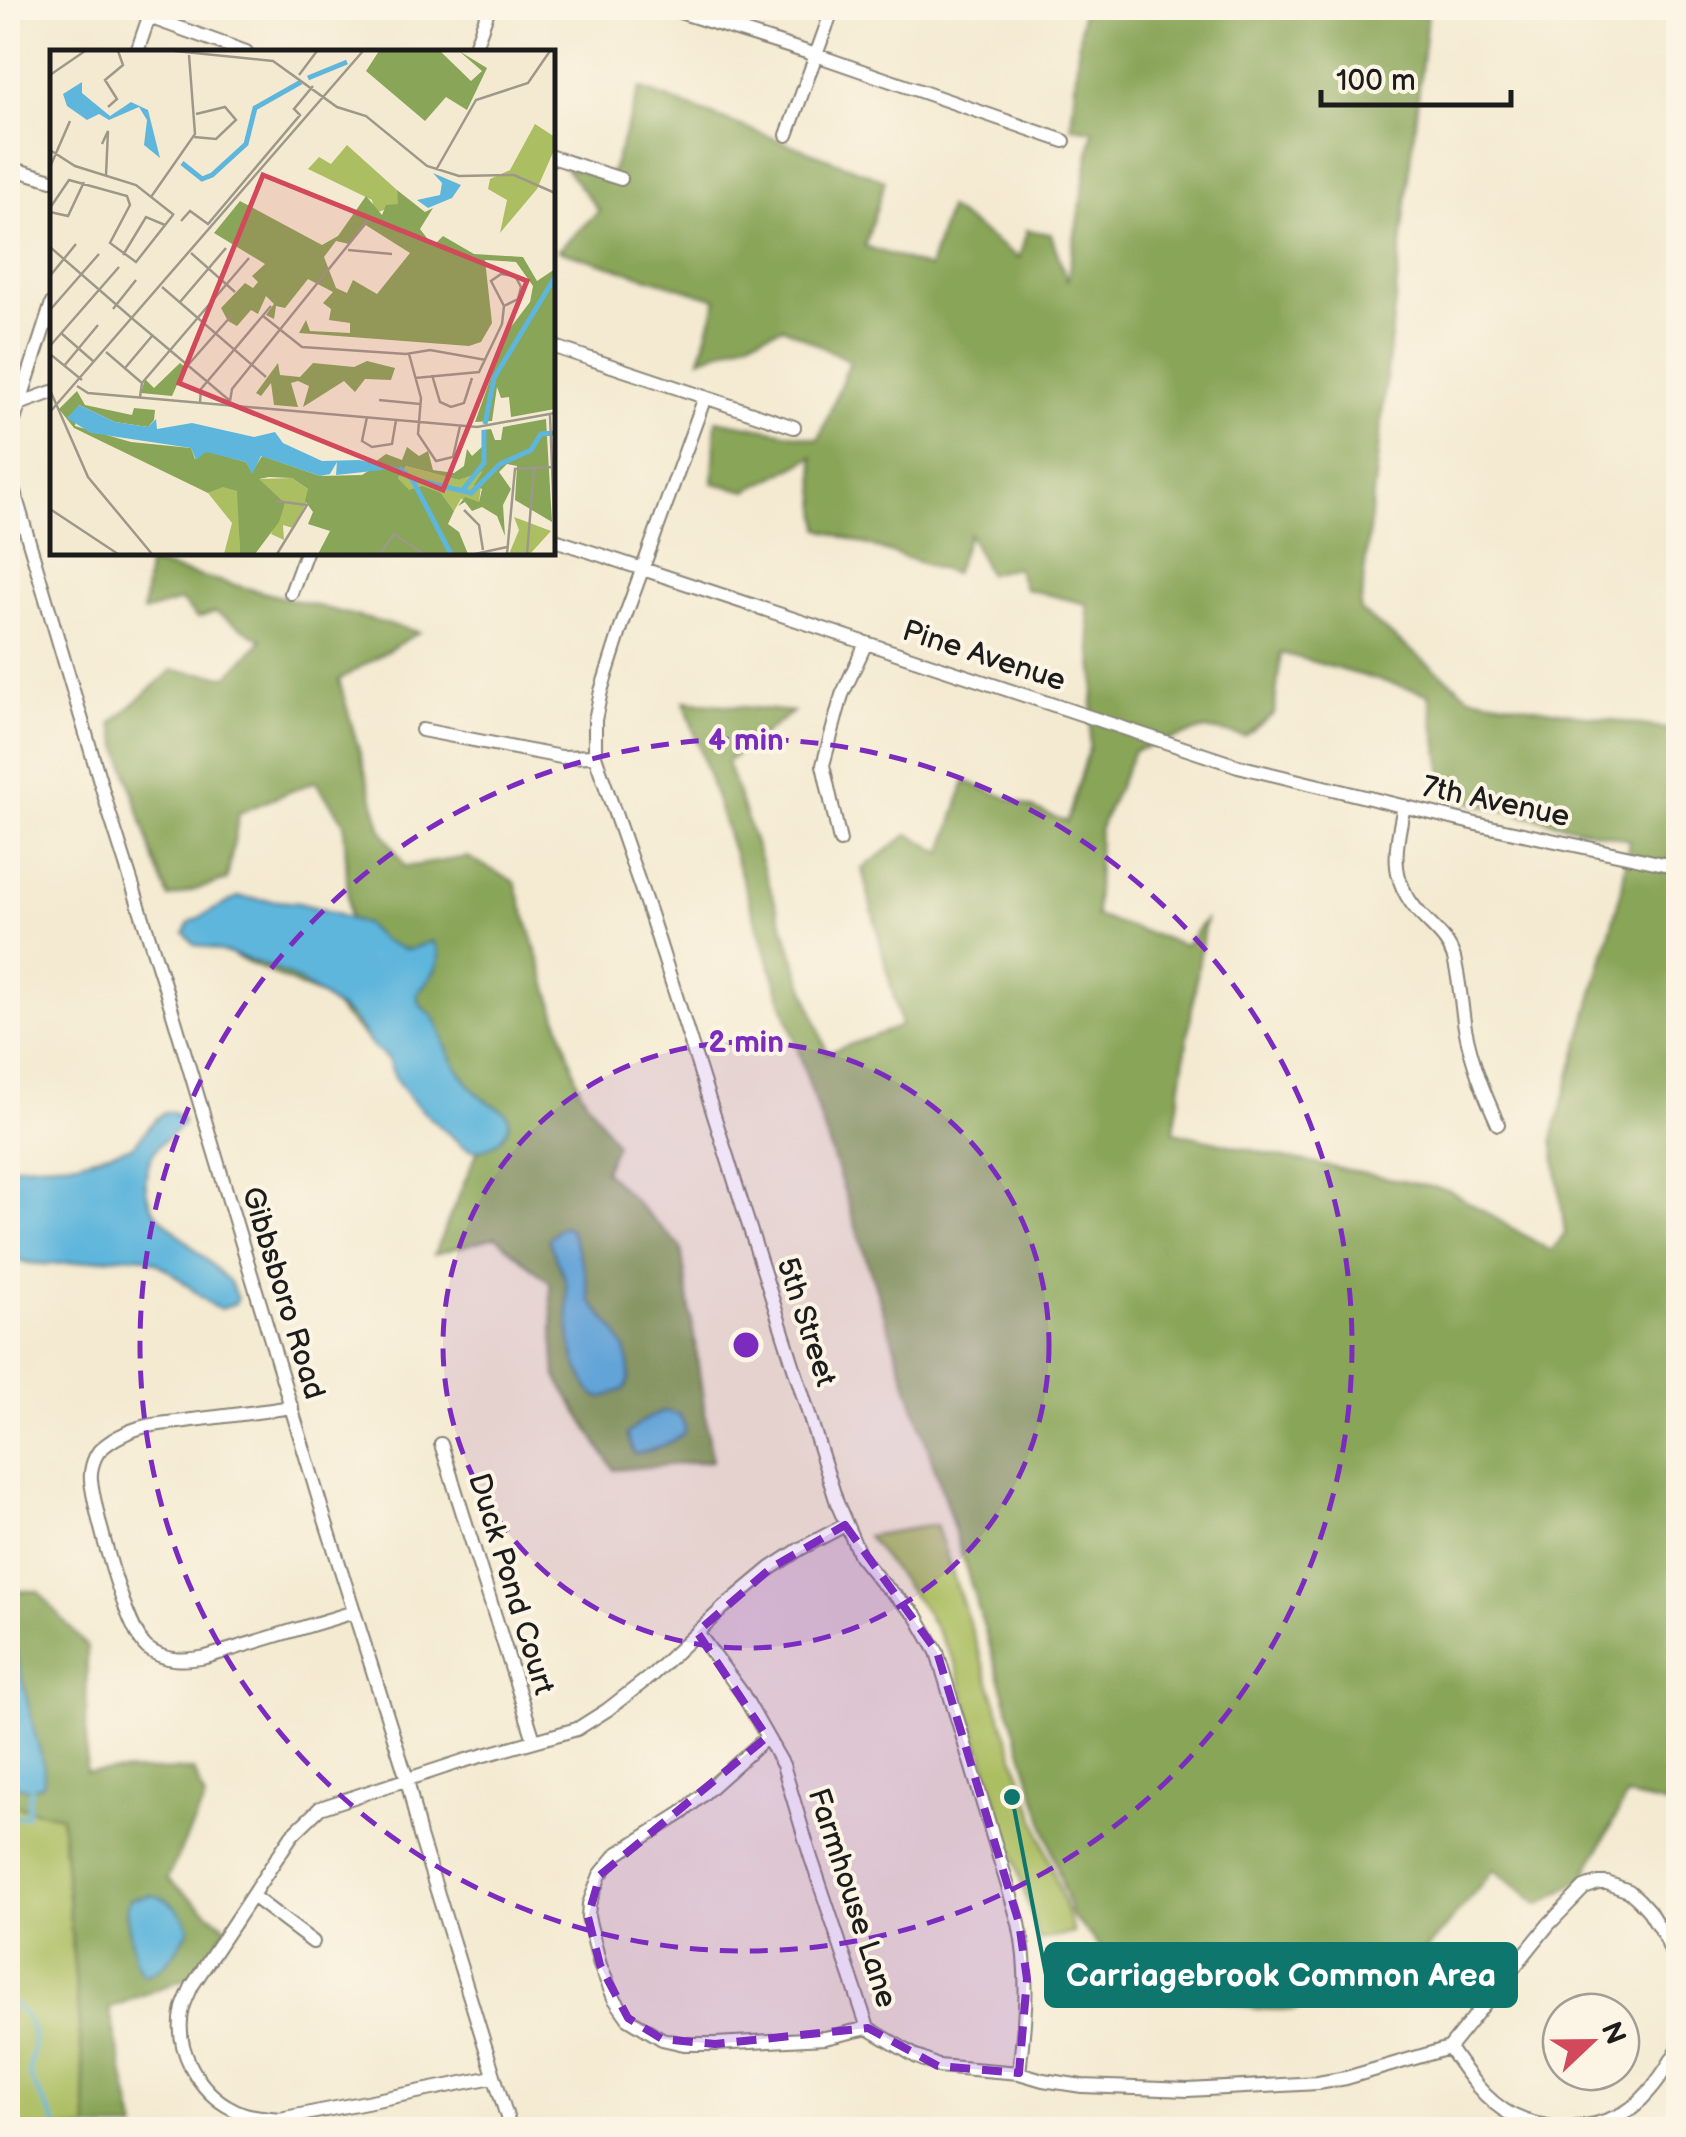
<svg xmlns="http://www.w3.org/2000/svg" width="1686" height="2137" font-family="'Balsamiq Sans',sans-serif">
<rect width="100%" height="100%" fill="#fcf5e5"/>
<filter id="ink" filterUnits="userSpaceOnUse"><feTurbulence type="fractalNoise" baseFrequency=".01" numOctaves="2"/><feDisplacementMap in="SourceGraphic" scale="20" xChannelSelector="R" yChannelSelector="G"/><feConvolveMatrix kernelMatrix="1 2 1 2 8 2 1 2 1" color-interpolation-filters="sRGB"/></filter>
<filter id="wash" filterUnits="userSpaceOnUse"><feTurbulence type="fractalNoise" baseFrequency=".0048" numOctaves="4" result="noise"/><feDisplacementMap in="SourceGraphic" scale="40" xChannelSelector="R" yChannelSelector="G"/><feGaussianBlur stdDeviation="2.25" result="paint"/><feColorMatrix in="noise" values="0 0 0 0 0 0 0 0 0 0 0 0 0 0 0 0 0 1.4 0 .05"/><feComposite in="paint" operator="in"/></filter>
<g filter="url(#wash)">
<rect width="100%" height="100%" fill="#f4ead1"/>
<path fill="#acbe62" stroke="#646d3f" stroke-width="2.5" d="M936 1525 1074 1933 1039 1940 954 1660 926 1612 867 1536Z
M8 1804 61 1816 88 2129 8 2130Z"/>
<path fill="#89a558" stroke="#52603a" stroke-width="2.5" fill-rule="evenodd" d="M1082 8H1428L1360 611 1470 696 1678 731V1367L1670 1388 1678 1397V1807L1627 1796 1583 1879 1539 1905 1494 1870 1421 1956 1295 2010 1257 2009 1214 1999 1137 1987 1072 1916 946 1503 684 701 793 712 727 762 827 1053 901 1026 862 869 909 834 943 853 965 781 1067 822 1089 748 1095 680 1087 604 1025 589 1016 567 988 574 969 534 954 574 820 529 813 457 747 491 713 483 716 420 819 439 850 361 783 327 700 359 717 299 558 250 599 211 565 168 611 174 640 88 885 180 865 246 929 268 948 208 1019 258 1027 230 1051 234 1067 281 1093 130 1071 127ZM1281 653 1429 694 1447 797 1629 840 1622 888 1553 1138 1565 1234 1551 1251 1448 1190 1285 1158 1174 1132 1205 920 1185 945 1096 916 1099 830 1134 751 1205 729 1245 736 1274 714Z
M148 563 419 632 339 680 382 830 405 867 468 857 515 882 580 1090 616 1144 604 1171 681 1247 712 1461 614 1470 556 1377 550 1283 496 1237 434 1254 478 1150 327 999 185 933 238 897 349 918 344 822 315 781 239 813 227 880 169 898 155 863 112 723 172 670 228 676 262 640 215 612 197 618 181 601 143 612Z
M8 1591H38L87 1647 86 1772 194 1770 205 1800 167 1879 227 1927 195 1975 109 2008 136 2129H88L61 1816 8 1804Z"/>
<path fill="#5fb6dc" stroke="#3e697c" stroke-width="2.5" d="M238 897 299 903 318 908 365 924 382 940 403 949H411L432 941C450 960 430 978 417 994 419 1008 426 1008 434 1018 440 1025 442 1037 446 1046 453 1065 467 1083 481 1097 488 1103 502 1108 507 1114 514 1125 501 1141 491 1146 481 1151 472 1152 463 1146 436 1122 395 1094 388 1058 365 1044 367 1034 352 1018 346 1012 338 1008 332 1004 287 967 249 959 194 944L185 933 189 923Z
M170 1112 181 1117 183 1123C176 1133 167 1137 159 1145 143 1164 141 1192 155 1212L230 1282 237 1299 235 1304 221 1309 212 1306C190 1289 168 1264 140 1256 96 1256 51 1273 8 1258V1169L18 1165 77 1162 133 1146 156 1119 163 1113Z
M564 1226 570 1229 585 1271 590 1301 615 1330 624 1347 629 1363V1380L625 1389 602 1398 596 1396 589 1390 576 1363 571 1343 566 1281 548 1240 557 1229Z
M665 1411 680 1415 685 1427 684 1433C671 1443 651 1452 634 1454L627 1434 646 1419Z
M8 1621C17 1657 26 1693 34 1730 38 1749 47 1764 43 1784L30 1789 17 1786 12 1780 8 1768Z
M152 1895C169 1897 185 1913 189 1929 178 1949 167 1968 146 1975L142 1973 135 1961 126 1910 130 1899Z"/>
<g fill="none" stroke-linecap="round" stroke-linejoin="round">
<path stroke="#5fb6dc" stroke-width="4" d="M8 1819 27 1815 31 1786
M8 2000C24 2011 36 2027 33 2047 32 2059 27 2067 31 2079 38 2097 52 2111 58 2130"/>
</g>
</g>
<g filter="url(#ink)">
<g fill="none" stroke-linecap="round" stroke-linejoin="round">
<defs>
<path id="minor" d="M667 8 816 55 1064 141
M149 17 246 52
M137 52 152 8
M473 52 489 8
M787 135 833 8
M552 157 621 179
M8 173 17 170 52 180
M552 346 794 427
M705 397 622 625 601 691 595 720V756L651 917 837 1503 860 1556 880 1581 916 1615 937 1652 1019 1923C1030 1976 1025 2020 1019 2073
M19 404 52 392
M8 439 52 303
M8 471 110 815 164 984 322 1510 407 1779 420 1836 511 2130
M552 539 1238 766 1476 824 1678 867
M291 593 306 552
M422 730 561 757 595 756
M1404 806C1394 855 1388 883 1427 921 1439 933 1449 942 1454 958 1460 981 1461 1005 1465 1028 1472 1063 1483 1091 1498 1124
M840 841 823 765 842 695 866 643
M292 1407C259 1412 226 1416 192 1420 175 1423 156 1423 139 1428 125 1432 109 1441 99 1451 93 1459 90 1471 91 1480 94 1510 126 1630 147 1648 165 1662 185 1661 206 1657L354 1612
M441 1444 534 1740
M697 1632 742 1693 783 1765 810 1855 868 2028 917 2057 938 2066 1019 2073 1043 2080 1082 2086 1188 2090 1318 2083 1346 2078 1449 2048 1549 1924 1584 1888 1598 1883H1607L1629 1891 1639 1900 1649 1911 1666 1939 1678 1969
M767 1737 682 1813 617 1854 600 1875 589 1904 588 1917 600 1965 614 1998 628 2018 662 2039 684 2044H715L825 2038 868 2028
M252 1896 313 1942
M1449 2048C1465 2072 1485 2101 1512 2115 1548 2133 1596 2131 1630 2109 1650 2095 1666 2070 1678 2049
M493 2077 280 2119C264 2117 247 2117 233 2109 198 2092 173 2047 183 2008 185 2001 189 1993 192 1986L292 1835 320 1808 463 1761 577 1729 607 1710 652 1675 723 1608 771 1568 800 1549 845 1525"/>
</defs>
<use href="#minor" stroke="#888376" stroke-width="16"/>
<use href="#minor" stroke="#fff" stroke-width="12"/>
</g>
</g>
<path fill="#7b2cbf" fill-opacity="0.2" stroke="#7b2cbf" stroke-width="8" stroke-dasharray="20 12" stroke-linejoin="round" d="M845 1525 937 1652 1019 1923 1027 1979 1019 2073 938 2066 868 2028 715 2044 662 2039 628 2018 600 1965 588 1917 600 1875 767 1737 697 1632 771 1568Z"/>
<circle cx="746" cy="1345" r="303" fill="#7b2cbf" fill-opacity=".12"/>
<g fill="none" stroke="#7b2cbf" stroke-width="5" stroke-dasharray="18 12">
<circle cx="746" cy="1345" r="303"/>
<circle cx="746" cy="1345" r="606"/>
</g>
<g text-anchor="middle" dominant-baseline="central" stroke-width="8" stroke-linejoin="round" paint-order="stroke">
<g font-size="30" fill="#1c1c1c" stroke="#fcf5e5">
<text transform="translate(984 656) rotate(18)">Pine Avenue</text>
<text transform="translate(1496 802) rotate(12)">7th Avenue</text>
<text transform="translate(283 1293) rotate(73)">Gibbsboro Road</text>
<text transform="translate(806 1322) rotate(72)">5th Street</text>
<text transform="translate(511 1584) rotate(73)">Duck Pond Court</text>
<text transform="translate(852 1898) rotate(72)">Farmhouse Lane</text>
</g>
</g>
<g transform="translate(50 50)">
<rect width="505" height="505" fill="#f4ead1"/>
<path d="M485 74 505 87V98L487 139 450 183 457 150 438 139 440 129 460 120ZM297 95 347 140 349 155 325 163 322 150 258 119 269 107 281 114ZM356 416 409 430 433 420 429 452 411 449 404 461 391 443 359 441 348 428ZM242 428 258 439 259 448 243 478 233 475 234 490 221 484 235 453 208 429ZM173 436 188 441 190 504H174L182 473 158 443ZM464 467 501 481 480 504H459L469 480Z" fill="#acbe62"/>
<path d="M329 1H390L421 31 432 21 409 1 437 18 417 60 396 47 375 71 316 21ZM347 140 375 162 383 158 370 179 383 196 393 186 424 204 473 207 487 231 505 219V359L461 367 459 347 451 348 447 337 442 371 425 372 457 282 480 252 483 236 466 212 435 210 442 273 431 292 419 296 249 283 256 270 260 281 300 283V273L279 270 281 259 273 253 283 242 258 229 235 258 226 256 224 269 216 265 224 254 216 246 208 264 201 260 187 276 178 271 171 258 195 233 203 238 208 232 202 226 215 214 164 183 190 151 272 195 288 186 316 146 332 165 336 155 348 154ZM314 174 360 203 327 244 303 230 297 243 286 238 274 207 286 191 299 194ZM317 311 345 318 341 330 315 329 305 342 294 331 253 357 259 336 248 331 241 333 248 357 224 355 221 333 211 346 206 343 228 313 230 325 250 327 263 313 304 317ZM130 313 135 317 122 346 91 343 95 329 104 338ZM27 341 35 355 82 365 84 358 105 360 104 370 98 377 65 372 29 355 25 376 81 392 141 398 145 409 156 401 196 412 202 422 212 406 270 426 312 425 326 416 348 420 325 412 336 404 352 410 357 397 369 406 378 401 383 420 404 423 414 416 417 399 422 406 433 396 432 380 441 379 445 390H451L453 377 496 369 502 472 465 450 467 416 457 414 449 422 461 439 453 455 455 486 447 466 432 457 422 461 415 452 408 456 415 447 429 452 432 439 424 435 433 421 409 430 356 416 348 428 359 440 372 436 391 443 404 461 398 474 409 482 418 504H268L280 481 258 474 263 462 255 451 258 439 242 428 219 427 209 429 235 453 229 472 205 504H190L187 441 173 437 158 443 24 378 9 359Z" fill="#89a558" fill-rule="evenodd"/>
<path d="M32 32V43L60 66 81 52 98 60 110 108 94 95 97 70 89 57 59 70 49 64 37 70 17 56 13 44ZM383 123 411 135 402 148 378 158 367 150 390 145 392 133ZM29 355 65 372 98 377 106 369 107 379 142 373 204 387 225 382 233 393 272 411 309 410 351 418 286 425 287 412 280 424 270 426 211 406 202 424 196 412 156 402 146 410 141 398 41 383 17 368Z" fill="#5fb6dc"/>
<path fill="none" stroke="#5fb6dc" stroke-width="5" d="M258 28 297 12M132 113 152 129 162 125 196 94 205 58 251 32M435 374 444 328 505 227M349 418 362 429 401 504M363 429 421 443 450 414 481 400 491 384 505 383M411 442 434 413V380"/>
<path fill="none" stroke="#9e9889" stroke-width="2.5" d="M125 1 223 11 287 57 316 66 377 116 409 126 464 125 505 143M0 25 35 1M249 25 267 1M58 57 67 49 55 30 73 15 68 1M144 87 166 89 186 70 175 57 146 64M52 94 58 81 56 125M0 100 25 116 86 135 124 165M0 117 20 71M386 120 426 50 478 33 500 1M101 147 145 84 139 5M0 158 19 130 77 146 80 155 60 193 86 212 123 165M0 162 18 166 34 132M131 171 140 161 158 174 250 65 244 59 263 36M0 197 84 270M298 200 342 204M141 203 185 242M73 205 96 167 115 175M0 226 26 194M112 237 216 327M130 252 176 198M63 259 86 230M0 260 49 204M213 266 252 297 356 304 380 300 436 310M84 270 179 350M11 283 43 311M0 296 69 217M56 302 92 333M0 304 32 330M359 304 371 348 368 384 386 411 403 407 410 376M138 315 182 265M14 316 48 275M75 318 102 286M382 325 390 352 401 357 414 353 422 328M365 328 429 322 452 274 454 256 441 231 451 224 465 226 471 237 468 249 454 256M27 336 38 343 427 377 505 363M0 340 38 427 102 504M90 347 92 333 199 208M329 350 370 354M180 351 182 339 320 168M150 352 151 339 221 256M0 362 313 1M500 365 505 492M317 367 312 391 322 397 342 394 346 370M226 451 257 455 227 504M0 459 68 504M414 460 429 475 433 500M330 504 344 484 374 504M425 504 457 497M457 504 465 419 502 417M477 504 484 418"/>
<path fill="#d1495b" fill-opacity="0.15" stroke="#d1495b" stroke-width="5" d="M213 125 477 231 393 440 129 333Z"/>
<rect width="505" height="505" fill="none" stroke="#1c1c1c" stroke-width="5"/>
</g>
<circle cx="746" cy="1345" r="15" fill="#7b2cbf" stroke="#fcf5e5" stroke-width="5"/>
<g font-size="30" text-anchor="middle" font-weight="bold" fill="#7b2cbf" stroke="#fcf5e5" stroke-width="8" stroke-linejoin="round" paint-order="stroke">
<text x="746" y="750">4 min</text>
<text x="746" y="1052">2 min</text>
</g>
<path fill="none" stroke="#0f766e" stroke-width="4" d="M1012 1797L1046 1975"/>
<circle fill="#0f766e" stroke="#fcf5e5" stroke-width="4" cx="1012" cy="1797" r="10"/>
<rect fill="#0f766e" stroke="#0f766e" stroke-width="4" x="1046" y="1944" width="470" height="62" rx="10"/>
<g font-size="32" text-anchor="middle" font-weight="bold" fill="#fff">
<text x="1281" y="1986">Carriagebrook Common Area</text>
</g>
<rect width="1686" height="2137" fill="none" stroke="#fcf5e5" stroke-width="40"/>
<g transform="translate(1591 2042) rotate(68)"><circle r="48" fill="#fcf5e5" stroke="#a29e95" stroke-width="2.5"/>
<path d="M0-8L18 38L0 25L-18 38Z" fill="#d1495b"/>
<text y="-15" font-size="28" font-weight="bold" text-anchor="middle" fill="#1c1c1c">N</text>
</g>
<path d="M1321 90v15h190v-15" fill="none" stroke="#1c1c1c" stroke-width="5"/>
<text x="1336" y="90" font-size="30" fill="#1c1c1c" stroke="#fcf5e5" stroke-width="8" paint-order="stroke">100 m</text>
</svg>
